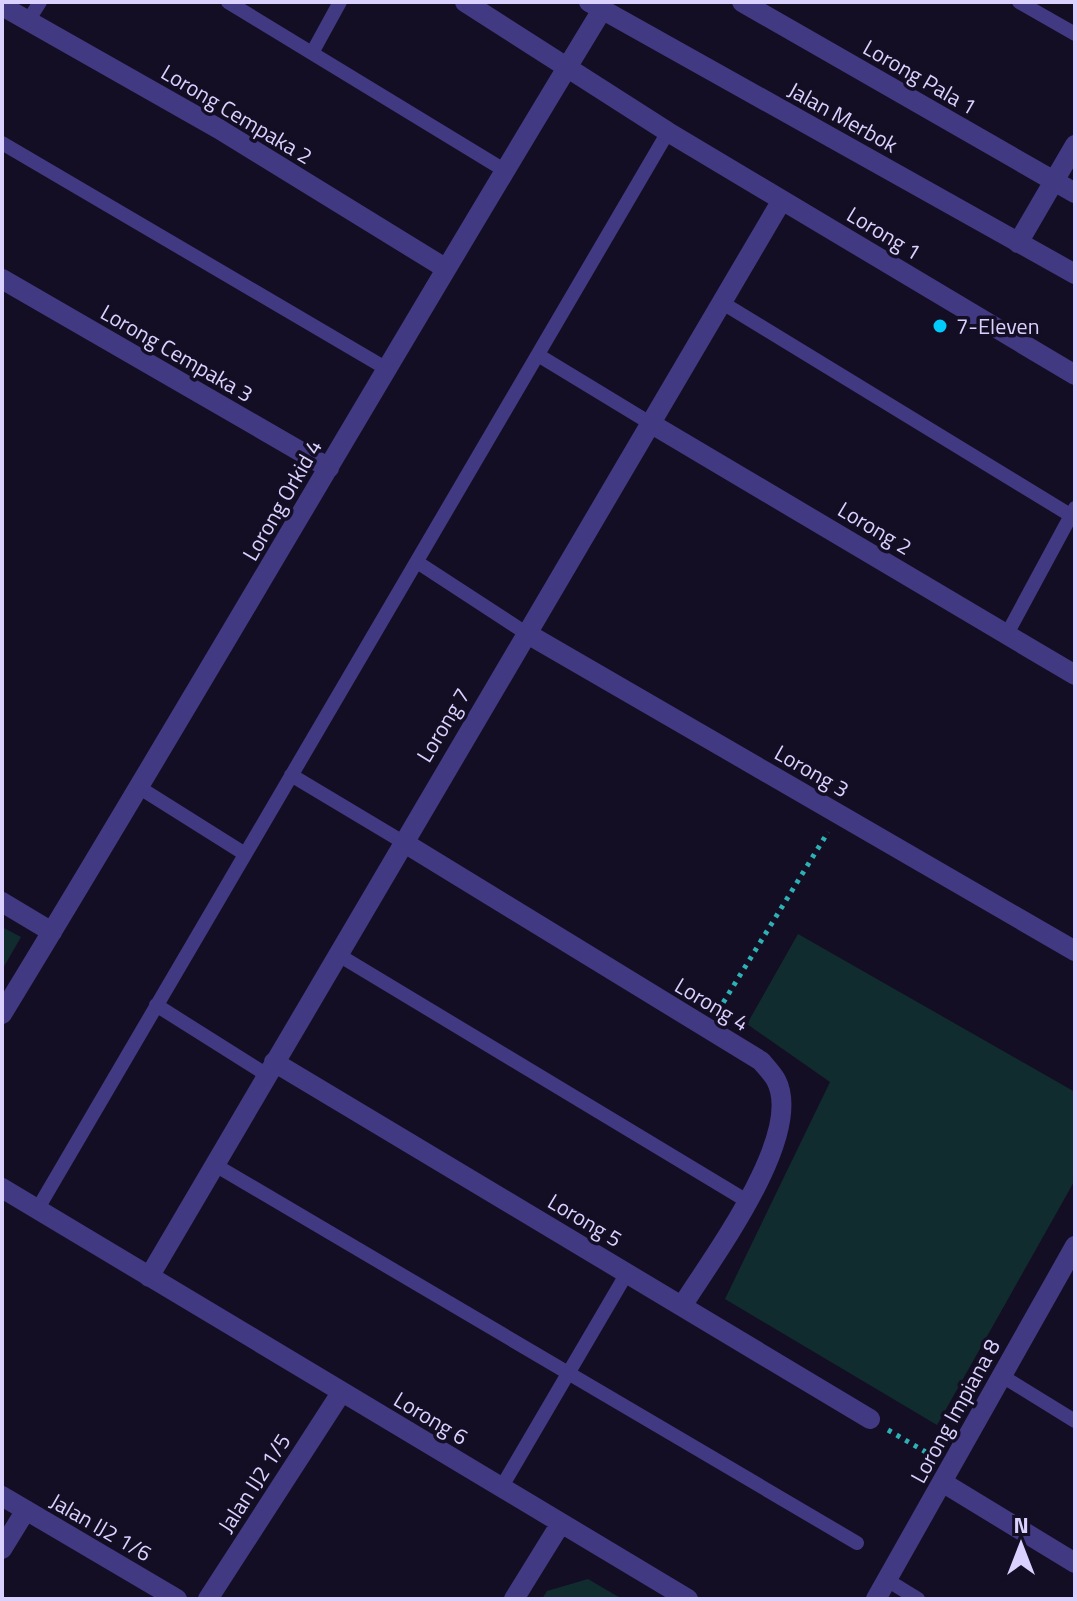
<svg xmlns="http://www.w3.org/2000/svg" width="1077" height="1601" font-family="'Titillium Web',sans-serif">
<rect width="100%" height="100%" fill="#140e24"/>
<path fill="#112c2e" d="M2 927 21 937 2 970Z
M798 934 1075 1092V1180L937 1425 725 1299 830 1082 747 1024Z
M588 1579 622 1599H542L547 1591Z"/>
<g fill="none" stroke-linecap="round" stroke-linejoin="round">
<path stroke="#2eb1b5" stroke-width="5" stroke-dasharray="4 6" stroke-linecap="butt" d="M718 1011 828 832
M888 1430 931 1455"/>
<path stroke="#423983" stroke-width="14" d="M228 2 504 170
M1019 2 1075 34
M28 21 40 2
M312 53 340 2
M2 143 387 369
M721 302 1075 518
M538 355 650 423
M417 562 526 633
M1007 634 1075 508
M291 775 403 842
M140 788 245 854
M337 954 747 1201
M156 1005 267 1075
M215 1165 857 1543
M37 1210 668 132
M1002 1376 1075 1421
M501 1488 627 1273
M887 1580 918 1599"/>
<path stroke="#423983" stroke-width="20" d="M465 2 668 132 1075 375
M742 2 1075 193
M2 6 219 129 445 268
M1018 243 1075 145
M2 279 329 468
M650 423 1075 675
M526 633 1075 951
M403 842 761 1061C766 1067 772 1073 776 1080 805 1135 712 1258 682 1306
M2 902 52 932
M2 1014C205 681 399 343 602 10
M274 1062 870 1419
M2 1188 688 1599
M149 1277 782 200
M942 1482 1075 1563
M2 1496 177 1599
M2 1549 26 1510
M208 1599 341 1393
M514 1599 561 1523
M876 1599 1075 1246"/>
<path stroke="#423983" stroke-width="20" d="M589 2 1075 274"/>
</g>
<circle fill="#00ccfb" stroke="#140e24" stroke-width="3" cx="940" cy="326" r="8"/>
<g text-anchor="middle" dominant-baseline="central" stroke-width="7" stroke-linejoin="round" paint-order="stroke">
<g font-size="22" fill="#dad1ff" stroke="#140e24">
<text transform="translate(920 77) rotate(30)">Lorong Pala 1</text>
<text transform="translate(237 114) rotate(31)">Lorong Cempaka 2</text>
<text transform="translate(843 117) rotate(29)">Jalan Merbok</text>
<text transform="translate(884 233) rotate(31)">Lorong 1</text>
<text transform="translate(177 353) rotate(30)">Lorong Cempaka 3</text>
<text transform="translate(282 500) rotate(-60)">Lorong Orkid 4</text>
<text transform="translate(875 528) rotate(31)">Lorong 2</text>
<text transform="translate(443 725) rotate(-59)">Lorong 7</text>
<text transform="translate(812 771) rotate(30)">Lorong 3</text>
<text transform="translate(712 1004) rotate(31)">Lorong 4</text>
<text transform="translate(585 1220) rotate(31)">Lorong 5</text>
<text transform="translate(955 1411) rotate(-61)">Lorong Impiana 8</text>
<text transform="translate(431 1418) rotate(31)">Lorong 6</text>
<text transform="translate(254 1483) rotate(-57)">Jalan IJ2 1/5</text>
<text transform="translate(101 1527) rotate(30)">Jalan IJ2 1/6</text>
</g>
<g font-size="22" fill="#dad1ff" stroke="#140e24" text-anchor="start">
<text x="956" y="326">7-Eleven</text>
</g>
</g>
<rect width="1077" height="1601" fill="none" stroke="#dad1ff" stroke-width="8"/>
<g transform="translate(1021 1545)" stroke="#140e24" stroke-width="6" paint-order="stroke">
<path d="M0-6L14 30L0 20L-14 30Z" fill="#dad1ff"/>
<text y="-12" font-size="22" font-weight="bold" text-anchor="middle" fill="#dad1ff">N</text>
</g>
</svg>
